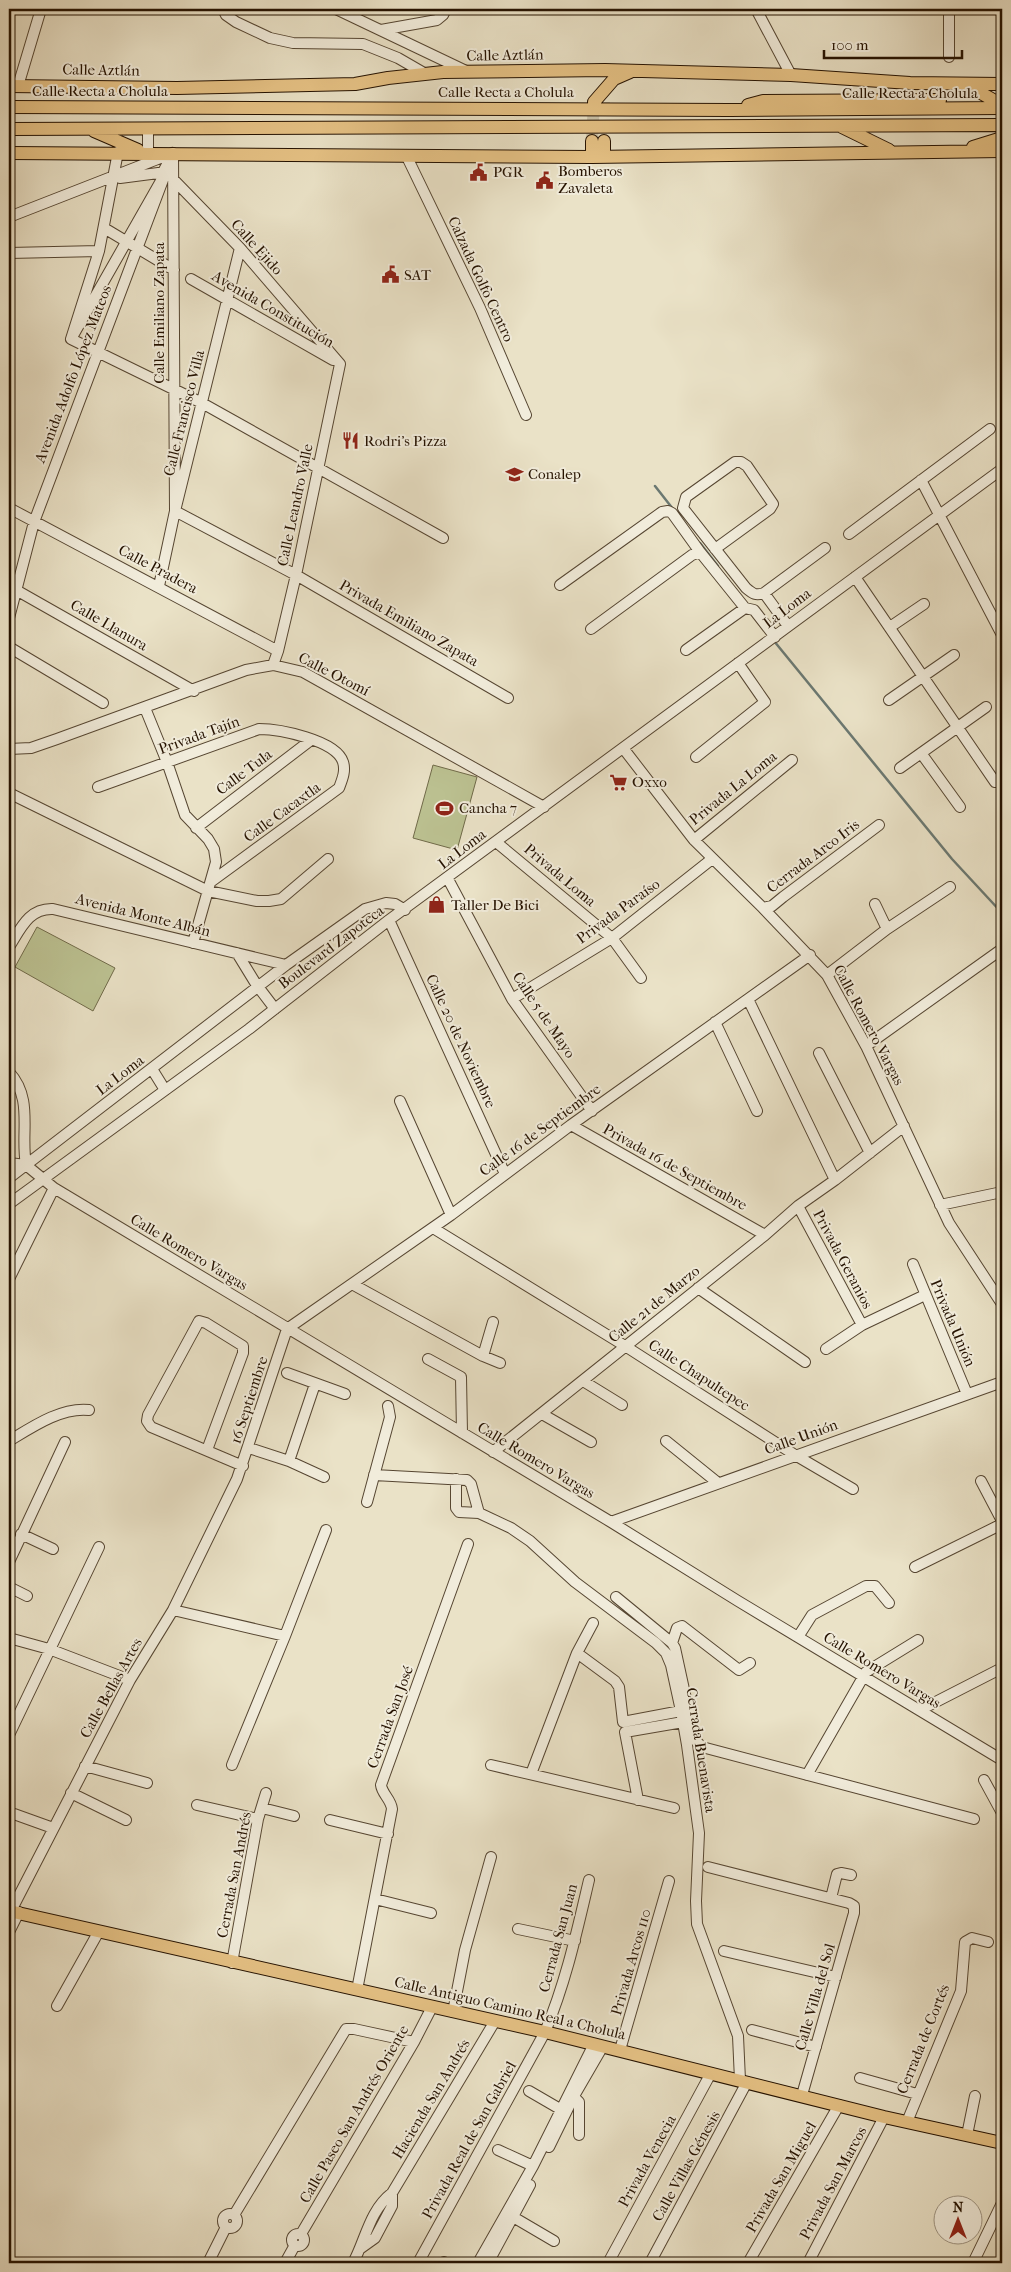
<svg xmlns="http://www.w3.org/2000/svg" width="1011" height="2272" font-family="'IM FELL French Canon',serif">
<rect width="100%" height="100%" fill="#eae2c7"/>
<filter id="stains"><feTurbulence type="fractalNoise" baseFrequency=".004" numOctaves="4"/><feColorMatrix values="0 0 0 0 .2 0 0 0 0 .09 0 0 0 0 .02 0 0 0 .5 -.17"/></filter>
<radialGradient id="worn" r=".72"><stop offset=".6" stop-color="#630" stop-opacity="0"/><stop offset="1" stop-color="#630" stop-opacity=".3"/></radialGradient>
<path fill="#bcc292" stroke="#706a49" d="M433 765 477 777 457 850 413 838Z
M37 927 115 968 93 1011 15 967Z"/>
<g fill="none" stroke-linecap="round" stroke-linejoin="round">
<path stroke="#6b7871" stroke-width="2.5" d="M655 486 673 509
M700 543 718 566
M774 641 952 859 1002 913"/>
<path stroke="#ccc3a9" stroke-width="12" stroke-dasharray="12 6" stroke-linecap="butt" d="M604 102V141
M592 141 594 102"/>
<defs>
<path id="minor" d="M223 9 226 15 236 22 270 38 293 43 363 44 398 58 424 73
M336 9 466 71
M756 9 791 75
M949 9V57
M381 30 437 20 443 15 446 9
M18 86 41 9
M148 129V153L153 158
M407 157 480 308 526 415
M120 178 166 172
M172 178 240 248 340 364
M9 217 173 153 175 511 296 575 508 698
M104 228 174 270
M9 253 99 251
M191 279 333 360
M71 339 202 403 443 538
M921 480 1002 635
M9 508 278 651
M849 534 990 429
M715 549 770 509 773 504 747 466 741 462H735L686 497 683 508 746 588C753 594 756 596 764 593
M855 577 995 782
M560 585 662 512 668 511 672 513 700 552
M9 586 194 691
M159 586 175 511 240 248
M9 618 34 522 166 172 173 153 164 170 166 172 71 339 99 251 118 152
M788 626 764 593 825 548
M890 627 924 604
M591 629 692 555 700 552 745 608
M9 647 103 703
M686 650 745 608 754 610 775 637
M273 665 278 651 296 575 340 364
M889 700 954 655
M145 708 167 762 185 815 208 839 214 849 216 862 193 943
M623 748 694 840 763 908 827 975 866 1046 949 1223 1002 1304
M9 749 31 748 57 739 246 670 273 665 303 672 544 807
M921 753 960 807
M696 757 765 702 738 663
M900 768 986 707
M98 787 259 729C279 729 336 740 343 762 346 771 342 780 339 788L212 881
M9 793 208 891 257 901H269L281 899 328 859
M196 828 311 740
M694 840 792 760
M496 842 612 938 641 978
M448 879 512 999 592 1111
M763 908 772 906 783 897 879 825
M389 920 505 1174
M887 929 950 887
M9 947C21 928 29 908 53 909L286 965
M237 953 256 984 275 1009
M827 975 887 929 875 904
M512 999 612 938 712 859
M748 999 835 1180
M715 1022 757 1111
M866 1046 1002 949
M819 1053 870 1153
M152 1069 165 1090
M9 1072C34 1099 20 1133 26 1165
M400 1101 451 1215
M571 1125 765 1235
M9 1163 26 1165
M9 1178 286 965 365 909 386 903 395 904 405 910
M54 1188 611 1522 738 1601 1002 1760
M9 1204 249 1029 389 920 1002 469
M940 1205 1002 1192
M798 1206 862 1325
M433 1228 625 1346 795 1455 853 1489
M913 1264 967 1394
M9 1279 54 1188 26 1165
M352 1284 483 1356 500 1363
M698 1288 805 1362
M287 1329 451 1215 571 1125 810 955
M826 1349 862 1325 925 1295
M483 1356 493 1322
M428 1359 461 1377 462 1433
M287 1373 345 1394
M583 1381 622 1405
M542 1414 591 1442
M9 1441C32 1427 61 1407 89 1410
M666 1441 718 1483
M249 1448 289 1461 324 1477
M207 1450 243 1353V1346L206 1323 199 1321 148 1415 147 1421 151 1427 243 1466
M493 1452 765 1235 798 1206 835 1180 904 1126
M289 1461 315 1384
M374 1475 467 1480 471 1484 479 1513
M456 1479V1508L459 1512 479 1513 511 1528 530 1541 575 1582 656 1643 666 1653 671 1665 681 1711 687 1745 699 1833 696 1901 697 1924 738 2036 740 2080
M981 1481 1002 1521
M367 1502 390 1417 388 1406
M611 1522 1002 1382
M21 1534 53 1549
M9 1562 65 1442
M915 1567 1002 1524
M9 1587 27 1596
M616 1597 672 1643 675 1648 695 1740 702 1747 974 1819
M173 1610 285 1636
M798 1637 812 1615 866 1586H875L889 1603
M9 1638 49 1649 130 1680
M672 1643 677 1628 682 1626 739 1670 750 1663
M577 1653 615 1681 619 1687 623 1722 681 1711
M920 1710 1002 1668
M9 1735 99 1547
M232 1765 285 1636 326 1530
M491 1765 674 1808
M85 1766 147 1783
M531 1774 577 1653 593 1623
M807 1775 866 1672 918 1640
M984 1780 1002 1813
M71 1793 126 1820
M638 1800 625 1732 683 1722
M197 1805 258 1819
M262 1808 294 1816
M14 1814 53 1828
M330 1820 388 1834
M708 1867 849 1903 854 1906V1913L802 2095
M831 1898 837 1874 841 1873 851 1875
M375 1899 431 1913
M11 1911 130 1680 173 1610 237 1479 287 1329
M518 1929 575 1941
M9 1932 19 1912
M724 1951 836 1977
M232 1963 258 1819 266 1793
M357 1990 392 1809C391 1799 382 1794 381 1785L468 1544
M57 2006 99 1931
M453 2012 465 1950 491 1857
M752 2030 816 2047
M620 2050 669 1881
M860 2078 917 2094
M529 2091 560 2109
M571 2094 579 2102V2135
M907 2122 961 1991 965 1942 972 1938 988 1942
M967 2135 975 2096
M549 2147 574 2096 603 2046
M498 2150 533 2166
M508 2214 554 2241
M223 2221a7 7 0 1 1 14 0a7 7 0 1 1-14 0Z
M234 2215 346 2029H354L414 2042
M301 2234 414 2042 432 2007
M292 2240a6 6 0 1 1 12 0a6 6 0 1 1-12 0Z
M361 2248 375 2238 392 2206V2193
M208 2263 226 2227
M285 2263 295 2245
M353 2263C366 2239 369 2211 392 2193L495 2021
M418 2263 545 2032C566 1982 577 1931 589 1880
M443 2263 444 2262
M478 2263 533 2166 594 2044
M488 2263 530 2185
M608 2263 711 2073
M650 2263 747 2082
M748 2263 839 2105
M808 2263 884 2117
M973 2263 1002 2203"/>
<path id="major" d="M965 84 995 101
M9 86 177 88 355 84 388 78 443 72 605 70 791 75 910 83 1002 84
M594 102 614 79 630 72
M748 105 763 101 940 100
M9 107 729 110 1002 108
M842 127 889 150
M9 129 1002 125
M94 131 138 150
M973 147 1002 138
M9 153 592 157 1002 151
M592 157V141
M604 157V141
M9 1911 545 2032 884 2117 1002 2143"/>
</defs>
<use href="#minor" stroke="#564632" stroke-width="12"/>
<use href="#major" stroke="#251200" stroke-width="14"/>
<use href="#minor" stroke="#f1ecdb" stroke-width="10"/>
<use href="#major" stroke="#e5c184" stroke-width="12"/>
</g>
<defs>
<symbol id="civic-bare" viewBox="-9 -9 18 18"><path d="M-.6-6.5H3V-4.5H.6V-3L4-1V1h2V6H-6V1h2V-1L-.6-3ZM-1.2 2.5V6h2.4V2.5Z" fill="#8f2418" stroke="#f1ecdb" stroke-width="2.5" paint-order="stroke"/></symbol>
<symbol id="restaurant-bare" viewBox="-9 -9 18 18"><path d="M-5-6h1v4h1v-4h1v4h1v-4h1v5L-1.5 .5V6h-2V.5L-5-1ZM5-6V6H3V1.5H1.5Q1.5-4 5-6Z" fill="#8f2418" stroke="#f1ecdb" stroke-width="2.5" paint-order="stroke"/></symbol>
<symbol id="school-bare" viewBox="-9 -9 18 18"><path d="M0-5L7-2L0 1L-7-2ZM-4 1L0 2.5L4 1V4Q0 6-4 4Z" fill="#8f2418" stroke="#f1ecdb" stroke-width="2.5" paint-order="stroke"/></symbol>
<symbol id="supermarket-bare" viewBox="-9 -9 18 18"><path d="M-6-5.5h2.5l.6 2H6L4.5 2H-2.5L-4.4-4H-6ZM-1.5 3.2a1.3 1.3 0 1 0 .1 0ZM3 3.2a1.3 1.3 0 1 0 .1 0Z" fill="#8f2418" stroke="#f1ecdb" stroke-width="2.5" paint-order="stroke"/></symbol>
<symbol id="stadium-bare" viewBox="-9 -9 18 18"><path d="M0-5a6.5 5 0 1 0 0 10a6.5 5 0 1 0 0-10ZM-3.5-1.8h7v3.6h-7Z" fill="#8f2418" stroke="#f1ecdb" stroke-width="2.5" paint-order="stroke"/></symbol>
<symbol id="shop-bare" viewBox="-9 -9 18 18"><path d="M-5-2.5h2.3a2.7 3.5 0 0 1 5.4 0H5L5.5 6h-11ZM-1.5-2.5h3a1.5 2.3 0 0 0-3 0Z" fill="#8f2418" stroke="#f1ecdb" stroke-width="2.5" paint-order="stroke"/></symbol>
</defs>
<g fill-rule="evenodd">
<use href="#civic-bare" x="466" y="160" width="25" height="25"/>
<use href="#civic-bare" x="532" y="168" width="25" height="25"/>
<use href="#civic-bare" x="378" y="262" width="25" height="25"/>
<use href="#restaurant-bare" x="338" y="428" width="25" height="25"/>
<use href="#school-bare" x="502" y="462" width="25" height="25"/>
<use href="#supermarket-bare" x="606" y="770" width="25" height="25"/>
<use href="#stadium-bare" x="432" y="796" width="25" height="25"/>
<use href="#shop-bare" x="424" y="892" width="25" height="25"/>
</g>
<g text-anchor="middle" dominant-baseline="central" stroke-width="4" stroke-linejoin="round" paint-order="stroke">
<g font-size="15" fill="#251200" stroke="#f1ecdb">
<text transform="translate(505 55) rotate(-1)">Calle Aztlán</text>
<text transform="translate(101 70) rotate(1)">Calle Aztlán</text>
<text x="100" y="91">Calle Recta a Cholula</text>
<text x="506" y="92">Calle Recta a Cholula</text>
<text x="910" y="93">Calle Recta a Cholula</text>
<text transform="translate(257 247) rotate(48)">Calle Ejido</text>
<text transform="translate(481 279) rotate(65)">Calzada Golfo Centro</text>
<text transform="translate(273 309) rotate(30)">Avenida Constitución</text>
<text transform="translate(159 313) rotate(-90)">Calle Emiliano Zapata</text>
<text transform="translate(73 374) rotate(-69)">Avenida Adolfo López Mateos</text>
<text transform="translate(184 413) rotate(-76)">Calle Francisco Villa</text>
<text transform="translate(295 505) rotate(-78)">Calle Leandro Valle</text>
<text transform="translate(158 569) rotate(28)">Calle Pradera</text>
<text transform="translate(787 608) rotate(-37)">La Loma</text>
<text transform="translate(409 623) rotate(30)">Privada Emiliano Zapata</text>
<text transform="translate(109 625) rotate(30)">Calle Llanura</text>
<text transform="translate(334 674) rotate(27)">Calle Otomí</text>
<text transform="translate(199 735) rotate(-20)">Privada Tajín</text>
<text transform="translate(244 772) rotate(-37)">Calle Tula</text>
<text transform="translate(733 788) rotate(-39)">Privada La Loma</text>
<text transform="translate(282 812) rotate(-36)">Calle Cacaxtla</text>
<text transform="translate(462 849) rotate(-37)">La Loma</text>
<text transform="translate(813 856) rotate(-37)">Cerrada Arco Iris</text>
<text transform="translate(560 875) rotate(40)">Privada Loma</text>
<text transform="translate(618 911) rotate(-36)">Privada Paraíso</text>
<text transform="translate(143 915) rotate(14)">Avenida Monte Albán</text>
<text transform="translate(331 947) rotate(-37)">Boulevard Zapoteca</text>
<text transform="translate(544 1015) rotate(56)">Calle 5 de Mayo</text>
<text transform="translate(869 1025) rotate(62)">Calle Romero Vargas</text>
<text transform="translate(461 1041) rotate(65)">Calle 20 de Noviembre</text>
<text transform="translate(120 1075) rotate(-37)">La Loma</text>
<text transform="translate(540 1130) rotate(-36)">Calle 16 de Septiembre</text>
<text transform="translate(675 1167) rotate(29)">Privada 16 de Septiembre</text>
<text transform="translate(189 1252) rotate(31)">Calle Romero Vargas</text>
<text transform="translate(843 1259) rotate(62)">Privada Geranios</text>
<text transform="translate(654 1304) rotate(-39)">Calle 21 de Marzo</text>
<text transform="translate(953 1323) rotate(67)">Privada Unión</text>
<text transform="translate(699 1375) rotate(33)">Calle Chapultepec</text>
<text transform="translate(249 1400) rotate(-72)">16 Septiembre</text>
<text transform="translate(801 1437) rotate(-20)">Calle Unión</text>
<text transform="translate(536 1460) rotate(31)">Calle Romero Vargas</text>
<text transform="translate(882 1670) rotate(31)">Calle Romero Vargas</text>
<text transform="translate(111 1688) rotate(-61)">Calle Bellas Artes</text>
<text transform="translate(390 1717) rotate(-70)">Cerrada San José</text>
<text transform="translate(701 1750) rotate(81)">Cerrada Buenavista</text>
<text transform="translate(234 1875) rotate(-79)">Cerrada San Andrés</text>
<text transform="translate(558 1938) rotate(-75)">Cerrada San Juan</text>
<text transform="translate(631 1962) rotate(-74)">Privada Arcos 110</text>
<text transform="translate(815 1997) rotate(-74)">Calle Villa del Sol</text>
<text transform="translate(510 2008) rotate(13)">Calle Antiguo Camino Real a Cholula</text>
<text transform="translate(923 2039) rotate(-68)">Cerrada de Cortés</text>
<text transform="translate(431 2099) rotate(-59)">Hacienda San Andrés</text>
<text transform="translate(354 2114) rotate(-60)">Calle Paseo San Andrés Oriente</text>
<text transform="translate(469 2140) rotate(-61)">Privada Real de San Gabriel</text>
<text transform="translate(647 2161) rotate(-61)">Privada Venecia</text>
<text transform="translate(686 2166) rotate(-61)">Calle Villas Génesis</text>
<text transform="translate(781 2177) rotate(-60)">Privada San Miguel</text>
<text transform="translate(833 2183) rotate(-62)">Privada San Marcos</text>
</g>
<g font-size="15" fill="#251200" stroke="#f1ecdb" text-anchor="start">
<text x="558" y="171">Bomberos<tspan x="558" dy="17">Zavaleta</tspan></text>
<text x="493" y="172">PGR</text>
<text x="404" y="275">SAT</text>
<text x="364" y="441">Rodri's Pizza</text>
<text x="528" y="474">Conalep</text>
<text x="632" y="782">Oxxo</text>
<text x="459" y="808">Cancha 7</text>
<text x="451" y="905">Taller De Bici</text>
</g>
</g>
<rect width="1011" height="2272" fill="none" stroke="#eae2c7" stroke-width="30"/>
<rect x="10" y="10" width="991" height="2252" fill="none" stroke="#251200" stroke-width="2.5"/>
<rect x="15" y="15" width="981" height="2242" fill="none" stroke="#251200"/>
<g transform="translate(958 2220)"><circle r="24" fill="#f1ecdb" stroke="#9f9583"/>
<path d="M0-4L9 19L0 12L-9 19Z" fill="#8f2418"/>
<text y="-8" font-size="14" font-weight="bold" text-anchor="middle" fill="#251200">N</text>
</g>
<path d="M824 50v8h138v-8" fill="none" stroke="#251200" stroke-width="2.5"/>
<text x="831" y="50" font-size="15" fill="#251200" stroke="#f1ecdb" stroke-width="4" paint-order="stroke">100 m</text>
<rect width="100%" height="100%" filter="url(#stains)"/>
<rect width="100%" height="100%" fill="url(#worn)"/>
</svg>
